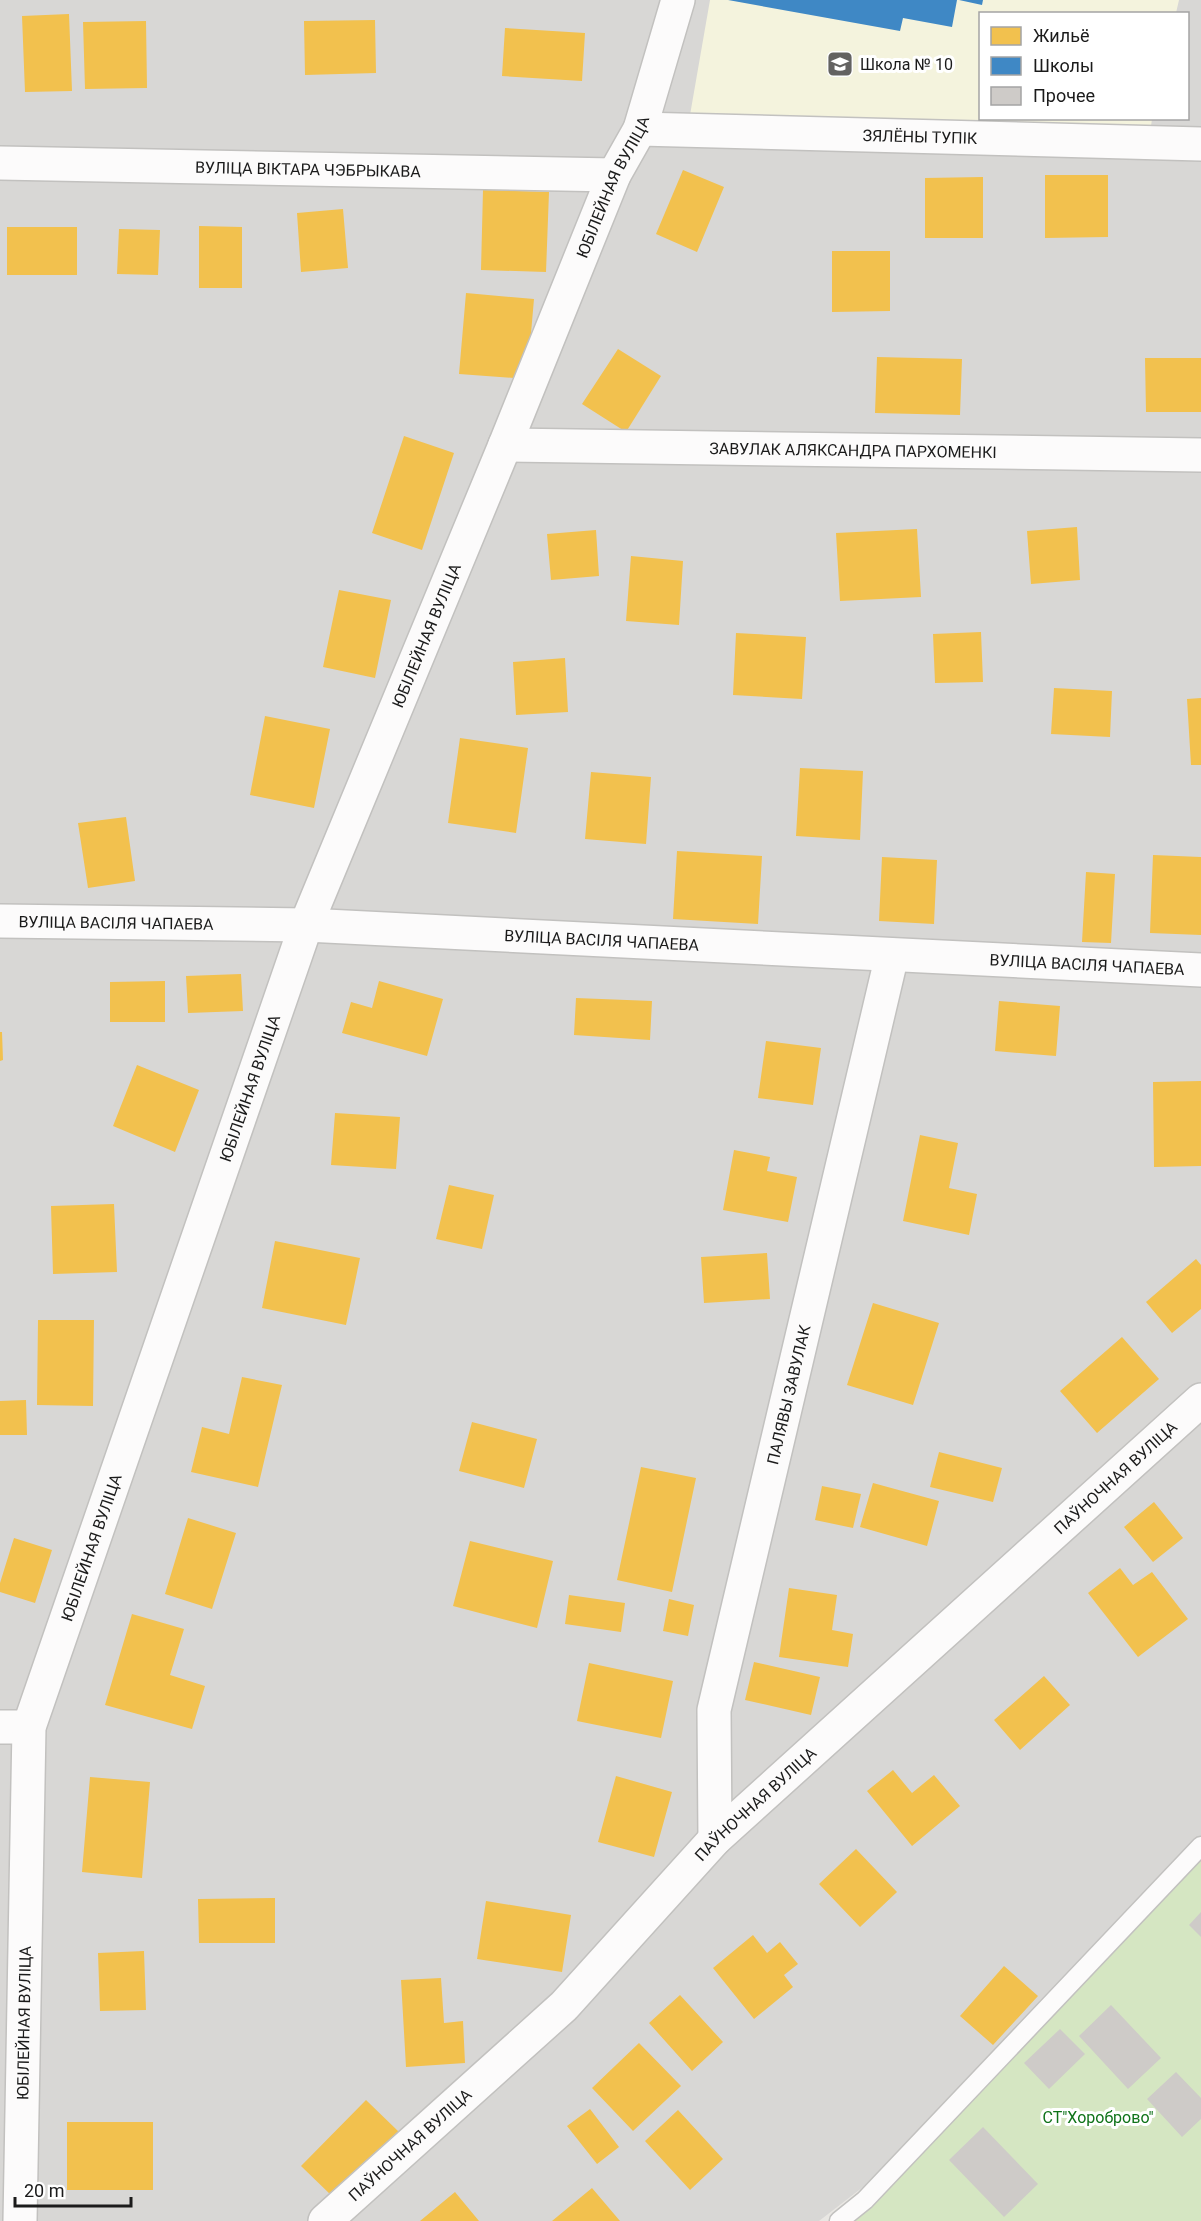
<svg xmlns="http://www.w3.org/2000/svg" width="1201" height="2221" font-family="Roboto,sans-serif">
<rect width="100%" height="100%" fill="#e9e7e3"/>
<path fill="#d8d7d5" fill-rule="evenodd" d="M0 0H1201V1837L863 2187 819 2221H0ZM980 14H1188V118H980Z"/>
<path fill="#f4f3dd" d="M710 0H1179L1176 13 980 14V118L1152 119 1151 126 690 115Z"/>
<path fill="#d5e6c2" d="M1201 1858V2221H855L872 2207Z"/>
<path fill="#f2c14e" d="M69 14 72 91 25 92 22 16Z
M375 20 376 73 305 75 304 21Z
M146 21 147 88 85 89 83 22Z
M505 28 585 33 582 81 502 76Z
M683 170 724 187 697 252 656 234Z
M1045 175H1108V237L1045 238Z
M983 177V238H925V178Z
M483 190 549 192 546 272 481 270Z
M343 209 348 268 301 272 297 213Z
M199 226 242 227V288H199Z
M7 227H77V275H7Z
M119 229 160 230 158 275 117 274Z
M832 251H890V311L832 312Z
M466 293 534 299 527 379 459 374Z
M618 349 661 376 626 432 582 404Z
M877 357 962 359 960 415 875 413Z
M1145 358H1201V412H1146Z
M404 436 454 453 422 550 372 533Z
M1077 527 1080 580 1031 584 1027 531Z
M917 529 921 597 840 601 836 533Z
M596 530 599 576 551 580 547 534Z
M631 556 683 561 679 625 626 621Z
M339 590 391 600 375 678 323 667Z
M981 632 983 682 935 683 933 634Z
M736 633 806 637 802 699 733 695Z
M565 658 568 712 516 715 513 662Z
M1054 688 1112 691 1110 737 1051 734Z
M1201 698V765H1191L1187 699Z
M265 716 330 729 314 808 250 795Z
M460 738 528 748 516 833 448 823Z
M800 768 863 771 860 840 796 836Z
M591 772 651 777 646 844 585 839Z
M126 817 135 881 88 888 78 823Z
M677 851 762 856 758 924 673 919Z
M1153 855 1201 857V935L1150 933Z
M882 857 937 860 934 924 879 921Z
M1086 872 1115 874 1111 943 1082 942Z
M241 974 243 1011 188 1013 186 976Z
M165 981V1022H110V982Z
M379 981 443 999 427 1056 342 1033 351 1002 372 1008Z
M576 998 652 1001 650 1040 574 1035Z
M999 1001 1060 1006 1056 1056 995 1051Z
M0 1032H2L3 1060 0 1061Z
M766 1041 821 1048 813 1105 758 1098Z
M137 1065 199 1090 175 1152 113 1126Z
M1201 1081V1166L1154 1167 1153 1082Z
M335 1113 400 1117 396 1169 331 1165Z
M920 1135 958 1143 949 1188 977 1194 969 1235 903 1221Z
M734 1150 770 1157 767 1171 797 1177 788 1222 723 1210Z
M449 1185 494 1195 482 1249 436 1239Z
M114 1204 117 1272 53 1274 51 1206Z
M275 1241 360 1258 346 1325 262 1308Z
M767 1253 770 1299 704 1303 701 1257Z
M1196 1259 1201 1265V1309L1172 1333 1146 1302Z
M873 1303 939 1323 913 1405 847 1385Z
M38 1320H94L93 1406 37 1405Z
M1122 1337 1159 1379 1097 1433 1060 1391Z
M242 1377 282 1385 258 1487 191 1472 202 1427 229 1434Z
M26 1400 27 1435H0V1401Z
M472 1422 537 1439 524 1488 459 1471Z
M939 1452 1002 1468 993 1502 930 1487Z
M641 1467 696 1478 672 1592 617 1580Z
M873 1483 939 1501 927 1546 860 1527Z
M822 1486 861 1494 853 1528 815 1520Z
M1154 1502 1183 1538 1153 1562 1124 1527Z
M188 1518 236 1533 212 1609 165 1594Z
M14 1538 52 1550 35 1603 0 1592V1583Z
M470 1541 553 1561 537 1628 453 1606Z
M1120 1568 1133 1585 1152 1572 1188 1619 1138 1657 1088 1593Z
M789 1588 837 1595 832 1630 853 1634 848 1667 779 1657Z
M569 1595 625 1603 621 1632 565 1624Z
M669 1599 694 1605 688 1636 663 1631Z
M132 1614 184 1629 170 1675 205 1686 192 1729 105 1705Z
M754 1662 820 1677 811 1715 745 1700Z
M589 1663 673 1681 661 1738 577 1721Z
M1044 1676 1070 1705 1020 1750 994 1720Z
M893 1770 912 1793 934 1775 960 1806 912 1846 867 1791Z
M616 1776 672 1792 654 1857 598 1842Z
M90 1777 150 1782 142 1878 82 1872Z
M856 1849 897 1892 860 1927 819 1884Z
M275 1898V1943H199L198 1899Z
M486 1901 571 1915 562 1972 477 1959Z
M753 1935 767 1953 780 1942 798 1964 784 1975 793 1987 754 2019 713 1968Z
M144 1951 146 2010 100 2011 98 1953Z
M1004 1966 1038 1996 993 2045 960 2016Z
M441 1978 444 2023 463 2021 465 2063 406 2067 401 1980Z
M680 1995 723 2042 692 2071 649 2023Z
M639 2043 681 2086 633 2131 592 2088Z
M366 2100 399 2132 334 2198 301 2166Z
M590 2109 619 2147 597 2164 567 2126Z
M678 2110 723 2159 690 2190 645 2141Z
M67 2122H153V2190H67Z
M592 2188 620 2221H552Z
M455 2192 479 2221H420Z"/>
<path fill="#3f88c5" d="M728 0H957L952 27 903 18 900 31Z
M959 0H983L982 5Z"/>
<path fill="#cecbc8" d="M1201 1912V1937L1189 1925Z
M1111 2005 1161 2058 1128 2089 1079 2036Z
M1060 2029 1085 2054 1049 2089 1024 2063Z
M1176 2072 1201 2098V2119L1182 2137 1147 2099Z
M983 2127 1038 2184 1004 2217 949 2160Z"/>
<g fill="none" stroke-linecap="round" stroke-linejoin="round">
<defs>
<path id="service" d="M839 2221 865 2200 1201 1846"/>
<g id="minor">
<path id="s1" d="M640 129 1201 144"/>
<path id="s2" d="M0 163 614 175"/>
<path id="s3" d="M505 445 1201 455"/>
<path id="s4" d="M0 921 306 925 1201 970"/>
<path d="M0 1727H29"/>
<path id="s5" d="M715 1839 714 1710 892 955"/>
<path id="s6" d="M20 2221 29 1727 306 925 505 445 614 175 640 129 678 0"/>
<path id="s7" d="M325 2221 564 2006 715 1839 1201 1400"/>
</g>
</defs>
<use href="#service" stroke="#c2c1bf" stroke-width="21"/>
<use href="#minor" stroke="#c2c1bf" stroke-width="36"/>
<use href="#service" stroke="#fcfbfb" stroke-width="18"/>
<use href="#minor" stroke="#fcfbfb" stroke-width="33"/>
</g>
<defs>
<symbol id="school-square" viewBox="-11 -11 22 22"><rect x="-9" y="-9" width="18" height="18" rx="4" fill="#636261" stroke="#fff"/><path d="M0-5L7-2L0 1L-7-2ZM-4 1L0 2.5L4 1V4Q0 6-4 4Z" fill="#fff"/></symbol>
</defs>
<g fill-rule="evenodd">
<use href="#school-square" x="825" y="49" width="30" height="30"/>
</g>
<g text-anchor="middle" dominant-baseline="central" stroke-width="6" stroke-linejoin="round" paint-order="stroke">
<g font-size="16" fill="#1b1b1b" stroke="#fff" text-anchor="start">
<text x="860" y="64">Школа № 10</text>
</g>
<g font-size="16" fill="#1b1b1b" stroke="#fff">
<text stroke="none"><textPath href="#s1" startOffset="280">ЗЯЛЁНЫ ТУПІК</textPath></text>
<text stroke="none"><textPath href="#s2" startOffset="308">ВУЛІЦА ВІКТАРА ЧЭБРЫКАВА</textPath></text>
<text stroke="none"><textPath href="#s6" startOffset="2142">ЮБІЛЕЙНАЯ ВУЛІЦА</textPath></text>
<text stroke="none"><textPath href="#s3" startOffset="348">ЗАВУЛАК АЛЯКСАНДРА ПАРХОМЕНКІ</textPath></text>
<text stroke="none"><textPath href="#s6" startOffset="1656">ЮБІЛЕЙНАЯ ВУЛІЦА</textPath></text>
<text stroke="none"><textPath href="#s4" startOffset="116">ВУЛІЦА ВАСІЛЯ ЧАПАЕВА</textPath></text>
<text stroke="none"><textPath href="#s4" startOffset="602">ВУЛІЦА ВАСІЛЯ ЧАПАЕВА</textPath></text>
<text stroke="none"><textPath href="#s4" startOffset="1088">ВУЛІЦА ВАСІЛЯ ЧАПАЕВА</textPath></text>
<text stroke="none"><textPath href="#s6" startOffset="1170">ЮБІЛЕЙНАЯ ВУЛІЦА</textPath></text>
<text stroke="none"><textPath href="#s5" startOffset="453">ПАЛЯВЫ ЗАВУЛАК</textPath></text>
<text stroke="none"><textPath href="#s7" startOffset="1086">ПАЎНОЧНАЯ ВУЛІЦА</textPath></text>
<text stroke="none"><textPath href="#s6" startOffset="684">ЮБІЛЕЙНАЯ ВУЛІЦА</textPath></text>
<text stroke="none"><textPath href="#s7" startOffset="600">ПАЎНОЧНАЯ ВУЛІЦА</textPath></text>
<text stroke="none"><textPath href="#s6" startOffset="198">ЮБІЛЕЙНАЯ ВУЛІЦА</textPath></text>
<text stroke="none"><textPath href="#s7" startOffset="114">ПАЎНОЧНАЯ ВУЛІЦА</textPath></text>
</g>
<g font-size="16" fill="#0f7319" stroke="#fff">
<text x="1098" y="2117">СТ"Хороброво"</text>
</g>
</g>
<rect x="979" y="12" width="210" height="108" fill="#ffffff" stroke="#a4a4a4" stroke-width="1.5"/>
<rect x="991" y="27" width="30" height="18" fill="#f2c14e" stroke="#a4a4a4" stroke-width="1.5"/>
<text x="1033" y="42" font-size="18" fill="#1b1b1b">Жильё</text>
<rect x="991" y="57" width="30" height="18" fill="#3f88c5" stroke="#a4a4a4" stroke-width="1.5"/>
<text x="1033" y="72" font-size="18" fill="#1b1b1b">Школы</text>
<rect x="991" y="87" width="30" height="18" fill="#cecbc8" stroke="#a4a4a4" stroke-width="1.5"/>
<text x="1033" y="102" font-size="18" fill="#1b1b1b">Прочее</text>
<path d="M15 2197v9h116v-9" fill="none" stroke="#1b1b1b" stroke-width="3"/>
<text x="24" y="2197" font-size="18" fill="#1b1b1b" stroke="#ffffff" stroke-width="4.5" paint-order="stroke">20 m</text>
</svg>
